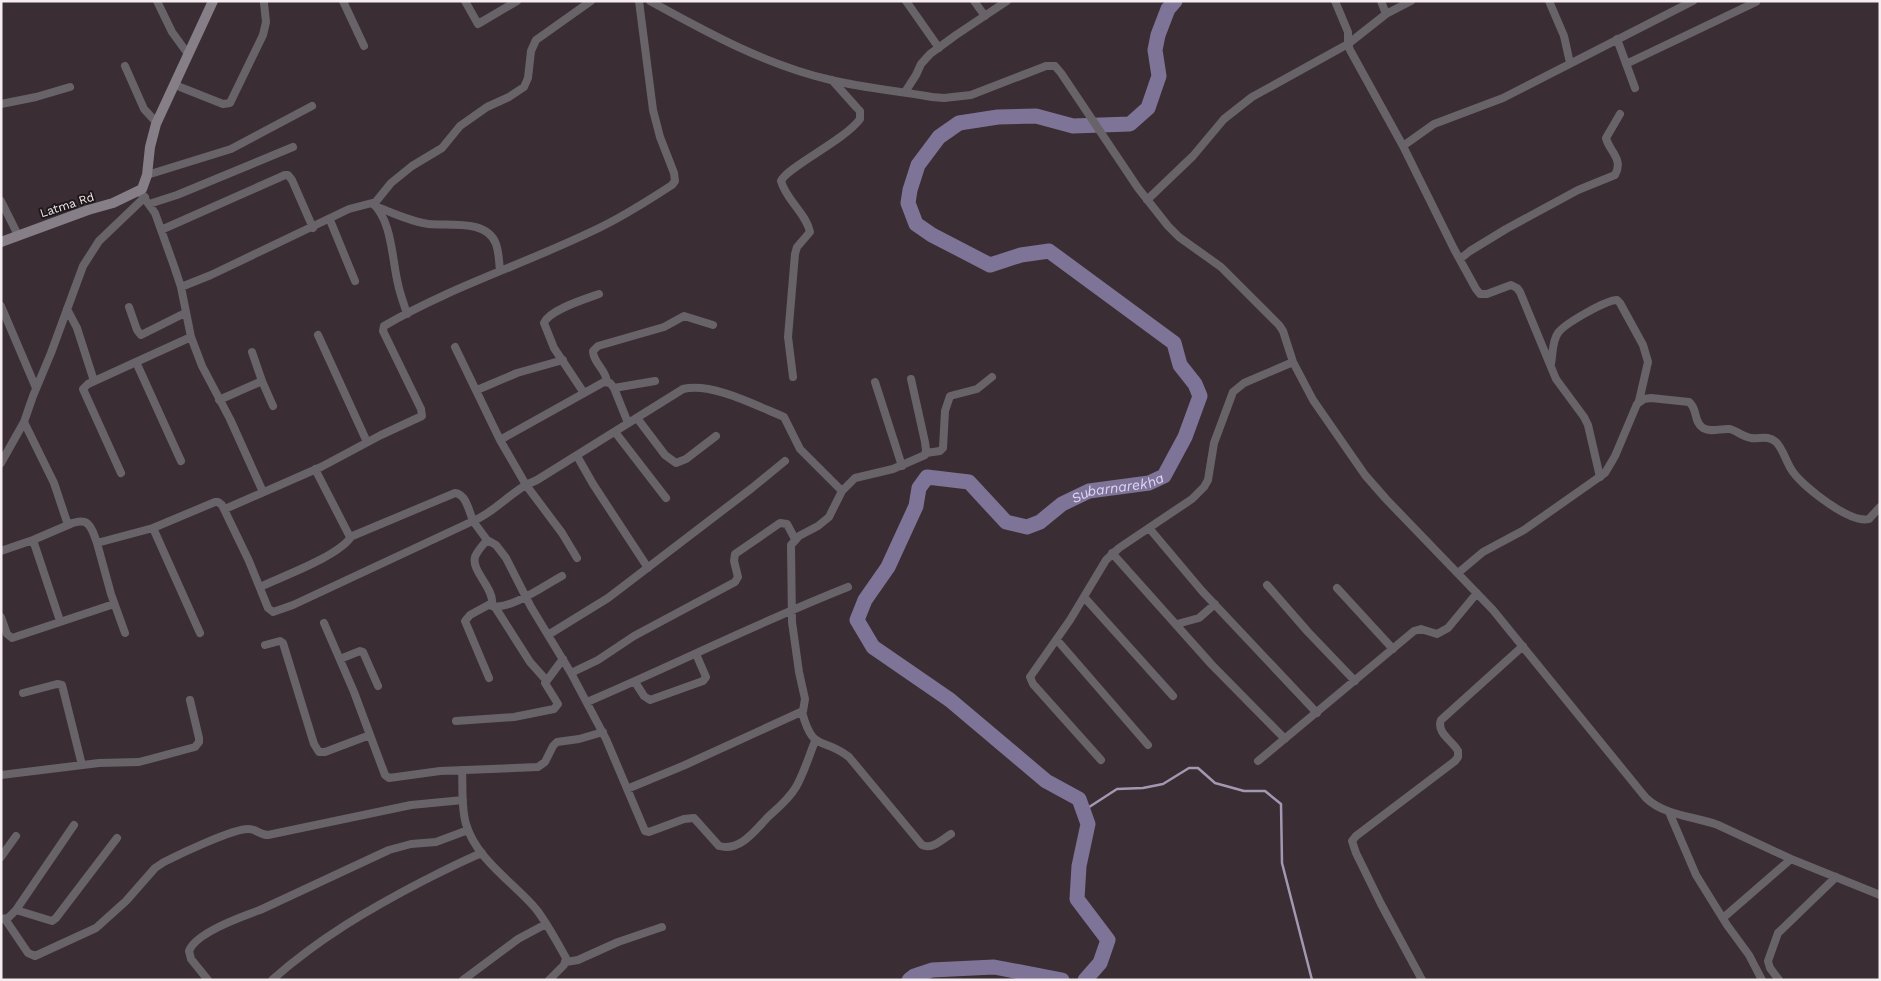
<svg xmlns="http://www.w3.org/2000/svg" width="1881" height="981" font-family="'Work Sans',sans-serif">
<rect width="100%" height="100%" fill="#3a2d33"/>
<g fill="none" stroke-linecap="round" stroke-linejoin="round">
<path stroke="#a298b2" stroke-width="2.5" d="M1083 811 1117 789 1143 788 1163 784 1189 768H1198L1215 783 1244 791H1265L1281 804 1282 863 1312 980"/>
<g stroke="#7e7497" stroke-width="15">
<path d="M909 980 914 976 932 970 994 967 1062 980"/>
<path id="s1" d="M1085 980 1100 963 1108 940 1077 899 1079 866 1088 824 1079 799 1046 781 950 700 873 647 857 620 865 600 888 567 916 506 919 488 927 477 969 482 1006 522 1027 527 1040 522 1062 504 1089 491 1149 483 1164 476 1185 437 1200 396 1195 384 1180 365 1174 343 1049 251 1021 255 990 265 932 235 916 224 908 203 910 190 918 165 939 137 959 123 998 117 1036 116 1073 126 1130 124 1148 108 1159 76 1155 50 1158 35 1168 9 1175 1"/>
</g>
<path stroke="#686368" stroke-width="8" d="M157 1 172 32 188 54
M343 1 364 46
M465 1 478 24 517 1
M650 1C708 33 766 65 831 80 864 88 899 91 932 97L944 98 971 95 1046 66H1055L1061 73 1138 188 1168 226 1179 237 1221 267 1279 325 1283 331 1293 362 1313 400 1365 475 1386 499 1493 610 1646 798C1665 816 1694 816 1718 825L1791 859 1880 895
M906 1 939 48
M974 1 985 16
M1335 1 1348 32V44L1350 50 1403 146 1454 249 1476 289 1480 294H1487L1511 285 1517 288 1520 292 1556 379 1584 417 1588 425 1600 477
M1381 1 1386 14
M1549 1 1564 36 1570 63
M1617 39 1635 88
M1626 64 1756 2
M125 66 144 109 157 123
M175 85 223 104 230 103 263 35 266 22 264 3
M905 92 916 75 921 64 930 54 956 35 1007 1
M1 104 36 97 70 87
M1403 146 1434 124 1503 98 1693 1
M147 175 231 149 312 106
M142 195 155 213 174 266 181 287 191 337 202 366 230 419 263 492
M1147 200 1193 156 1224 119 1252 97 1348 44 1386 14 1411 1
M1 201 18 235
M149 204 177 195 293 147
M374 204 391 183 412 166 442 148 460 126 487 107 509 97 524 87 528 78 531 51 536 40 591 1
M377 207C394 213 411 222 429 224 449 226 487 219 496 244 499 252 499 262 500 271
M330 220 355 281
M161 230 285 175H288L292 180 313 228
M1460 259 1470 251 1506 229 1578 190 1615 175C1624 159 1609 151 1606 138L1620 114
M181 287 211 275 349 209 372 203C392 219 392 260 398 284 400 294 404 304 407 314
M1 306 36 388
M129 307 137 330 141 335 185 313
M67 309 77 328 94 381
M318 335 367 442
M455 347 500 440 526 485C507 496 493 513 473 521L487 540 496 545 506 558 531 607 571 673 606 739 645 831 649 832 684 819 694 818 719 846C741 852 756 829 769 816 779 807 789 799 796 787 804 773 809 756 815 741
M1551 364C1553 354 1552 341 1558 333 1564 324 1606 300 1617 300L1620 303 1643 345 1648 362 1639 401
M793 377 788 337 795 254 797 247 810 232C806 213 786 200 781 181 786 168 845 140 860 119V111L857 108 832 80
M262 381 273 406
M607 382C606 369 593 363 593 351L598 346 664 327 684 316 713 325
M875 382 902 466
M614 388 655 381
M477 390 517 373 563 360
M584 393 554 348 544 323C549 310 585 299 599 294
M219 400 262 381 252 352
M637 418 665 455 676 463 686 459 716 436
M615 432 666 498
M500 440 604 382 610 383 614 388 628 423
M926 453 940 451 943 448 945 411 950 396 977 389 992 377
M577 456 593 484 648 568
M181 461 136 362 191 337
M1 463 24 422
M121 473 83 389 88 384 136 362
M225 509 321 467 381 435 422 416 421 409 383 331 384 326C454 285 531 262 603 226 627 214 649 200 672 185L675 181 674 173 660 137 653 110 639 1
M1149 528 1202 591 1317 713
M33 540 60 621
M487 540C483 545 477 551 475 557 471 571 494 588 492 603L470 615 465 621 489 678
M97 543C91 525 88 516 68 525L54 483 24 422 33 396 51 353 83 266 99 241 145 197
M1 551 33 540 68 525
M1112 553 1212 665 1285 739
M577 558 562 533 526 485 537 480 683 389C712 382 757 406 784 417L800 449 842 491
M1458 573 1483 552 1524 530 1605 473 1615 456 1637 404 1644 399 1651 398 1689 402C1698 409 1693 421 1703 428 1712 433 1720 428 1730 429 1737 431 1743 437 1751 438 1760 439 1768 435 1776 442 1784 450 1786 463 1793 472 1804 487 1850 524 1869 519L1880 507
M1267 585 1308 632 1355 681
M260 587C283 576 337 557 351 537
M1337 588 1393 649
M1084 597 1173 696
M492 606C511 610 545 585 562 576
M495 607 530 662 546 680
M1 617 7 634 12 638 114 604
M324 623 354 692 370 735
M1177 624 1199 618 1215 604
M125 633 111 594 97 543 153 528
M200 633 153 528 215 502H218L222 505 249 561 268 608 273 612 293 605 473 521C469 511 466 494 455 493L350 537 315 469
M548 635 608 598 752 488 785 461
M1057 640 1148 745
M265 645 280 641 283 643 314 744 319 752H325L370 735 385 775 389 778 440 771 538 767 545 762 553 746 557 742 579 739 603 732
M340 659 360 651 363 652 378 686
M571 673 598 660 634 636 735 582 738 577 734 561 735 554 780 523 787 524 795 539
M635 682 644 696 650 700 703 681 706 677 696 654
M23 693 57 684 62 685 82 765
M587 702C674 665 759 622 848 587
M802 712C813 753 822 736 849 757L922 845C932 850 943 839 951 834
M456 721 514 717 554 709 558 704 545 683 563 659
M1101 760 1033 684 1030 677 1070 620 1106 560 1119 548 1192 499 1204 487 1208 480 1214 443 1233 392 1244 383 1293 362
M1258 761 1414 631 1421 629 1437 634 1448 628 1477 593
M462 770C463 787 461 807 466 824 476 859 513 882 536 909 547 923 557 942 566 958L564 965 549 980
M1 775 99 763 139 762 195 747 199 742V738L190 700
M627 789 685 765 803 711 805 699 799 672 792 622 791 545 799 536 818 526 829 517 842 491 855 478 893 469 925 455 926 450 925 442 911 379
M1669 812 1696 875 1727 925 1749 955 1762 980
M1 857 16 836
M16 910 52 921 56 918 117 838
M1723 918 1791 859
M1 919 8 918 16 910 74 825
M5 919 28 953 35 956 96 928 126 901 155 868 164 862C180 854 234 828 249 829 256 829 260 835 268 835L411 805 463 800
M566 962 578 960 618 942 662 927
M208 980 191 959 189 951C195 933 243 916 260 910L389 850 411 844 436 842 468 830
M272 980C318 939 369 909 423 881 443 871 462 861 482 853
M463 980 518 939 546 924
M1422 980 1381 904 1356 853 1352 841 1356 836 1455 761 1458 757V751C1453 741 1436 733 1441 720L1523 646
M1779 980 1770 968 1768 961 1778 933 1836 877"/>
<path stroke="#867f87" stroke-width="10" d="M1 242 88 210 113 203 142 189 147 175 150 147 156 124 213 1"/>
</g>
<g text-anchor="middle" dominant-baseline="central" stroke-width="4" stroke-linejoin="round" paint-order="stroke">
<g font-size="12" fill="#f6edf1" stroke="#1d171a">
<text transform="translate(67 205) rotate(-18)">Latma Rd</text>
</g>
<g font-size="14" font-style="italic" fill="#e0d5f9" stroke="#1d171a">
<text stroke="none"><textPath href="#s1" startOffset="869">Subarnarekha</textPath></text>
</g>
</g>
<rect width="1881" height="981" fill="none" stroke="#f6edf1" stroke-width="5"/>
</svg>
